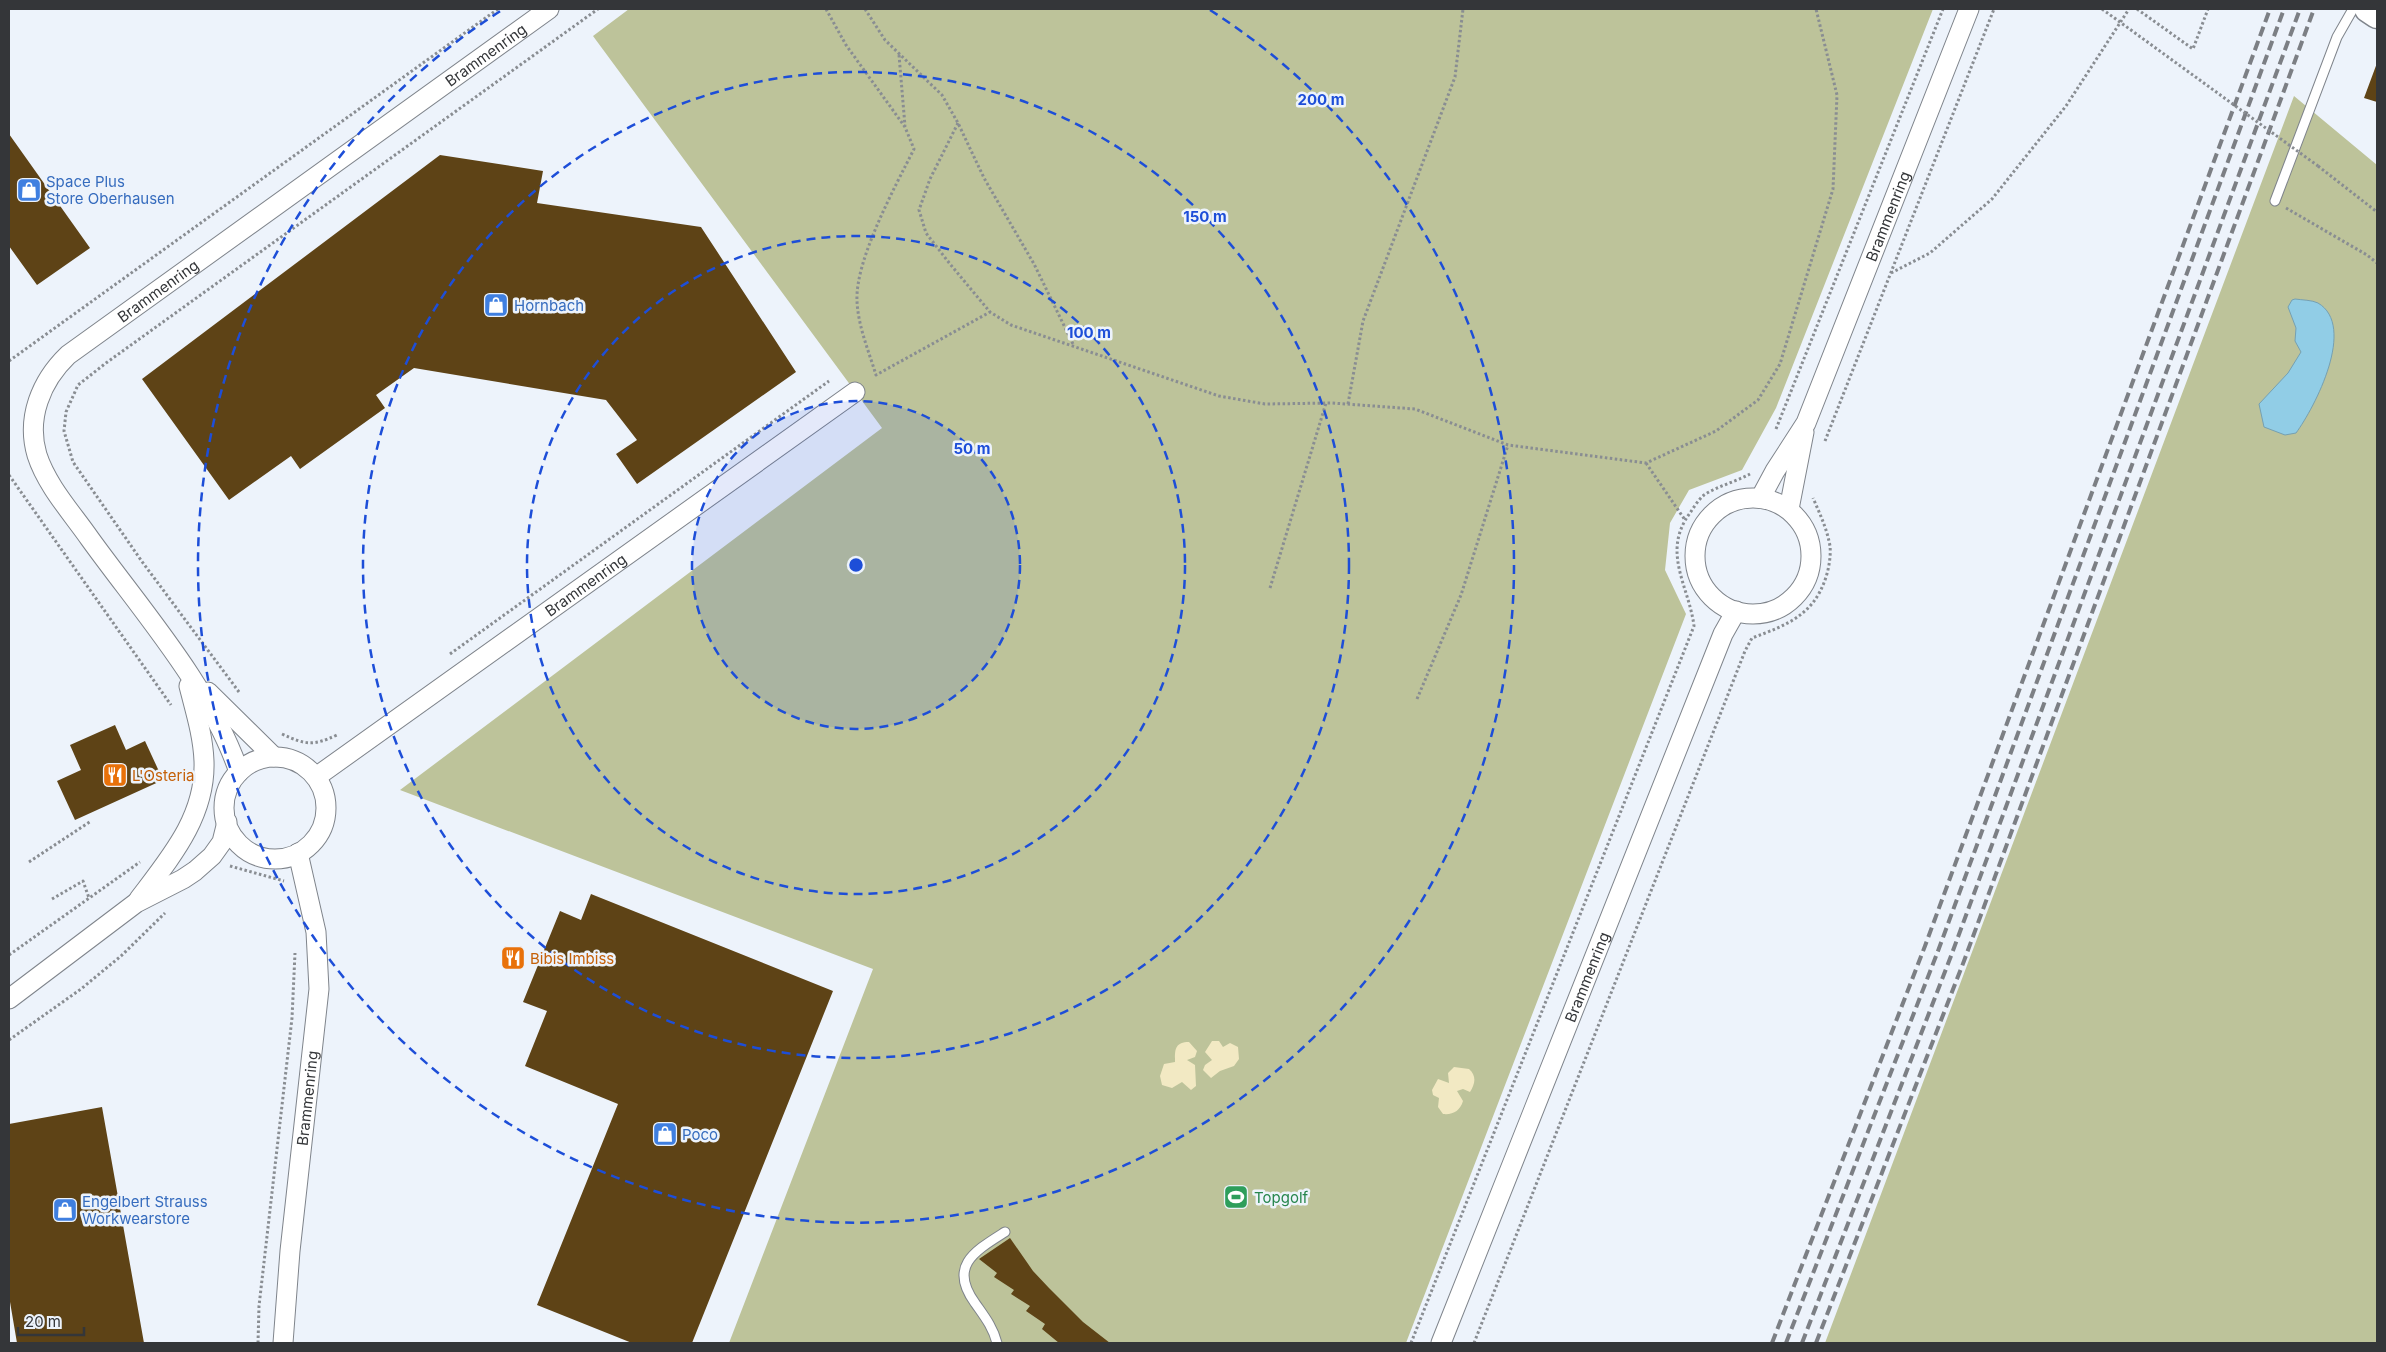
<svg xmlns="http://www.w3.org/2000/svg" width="2386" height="1352" font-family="Inter,sans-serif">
<rect width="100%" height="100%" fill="#edf3fb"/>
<path fill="#bdc39a" d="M629 9H1933L1776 408 1742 470 1689 490 1670 523 1665 570 1686 614 1406 1343H729L873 969 400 790 882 428 593 36Z
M2294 96 2377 165V1343H1825Z"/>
<path fill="#f2e9c3" d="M1212 1041H1219L1223 1047 1230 1043 1238 1047 1239 1059 1234 1066 1220 1071 1211 1078 1203 1070 1205 1065 1212 1060 1205 1052Z
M1189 1042 1197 1051 1195 1057 1187 1060 1195 1065 1196 1086 1191 1090 1182 1082 1172 1088 1162 1085 1160 1076 1164 1064 1175 1062C1175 1051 1174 1042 1189 1042Z
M1454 1067 1469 1069C1477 1076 1475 1084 1470 1092L1463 1089 1457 1091 1463 1101C1460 1111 1453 1115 1443 1114L1438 1107 1439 1098 1433 1095 1432 1090 1438 1079 1449 1083 1448 1073Z"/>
<path fill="#91cde6" stroke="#75a0b2" d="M2295 299C2302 300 2312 300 2318 303 2357 326 2315 407 2296 433L2285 435 2264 427 2259 404 2288 373 2301 352 2295 341 2296 328 2288 307 2292 300Z"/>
<path fill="#5e4316" d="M2377 63V102L2364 98Z
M9 134 90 248 37 285 9 246Z
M440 155 543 171 537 203 701 227 796 372 637 484 616 454 637 440 606 400 414 368 376 395 385 408 300 469 291 456 229 500 142 379Z
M115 725 126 750 145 741 163 780 75 820 57 781 81 770 70 745Z
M591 894 833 991 692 1343H632L537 1305 618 1104 525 1066 547 1011 523 1002 560 911 581 920Z
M102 1107 144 1343H17L9 1296V1124Z
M1010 1238 1033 1271 1049 1288 1083 1322 1110 1343H1059L1042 1329 1045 1324 1026 1311 1030 1306 1011 1294 1014 1290 994 1277 997 1273 979 1259Z"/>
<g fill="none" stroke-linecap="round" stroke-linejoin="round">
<defs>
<path id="lane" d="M2275 201 2337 37 2353 9
M997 1343C993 1327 984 1316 975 1303 948 1266 975 1251 1005 1232"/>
<g id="street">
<path id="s1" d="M1761 497 1775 471 1806 423 1969 9"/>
<circle cx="1753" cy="556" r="58"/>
<path d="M1789 509 1804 432"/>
<path d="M208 692 274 757"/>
<circle cx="275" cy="808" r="51"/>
<path id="s2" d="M239 772C210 687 142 611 90 539 72 513 47 486 37 455 26 418 41 381 68 355L549 9"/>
<path id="s3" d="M316 777 855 392"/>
<path d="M139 899C171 857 206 816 204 761 203 735 195 710 189 686"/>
<path d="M9 999 136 903 183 879 195 871 212 856 222 842 227 822"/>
<path id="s4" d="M283 1343 290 1251 319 989 316 932 298 853"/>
<path id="s5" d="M1441 1343 1723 634 1736 611"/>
</g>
<path id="secondary" d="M2368 9 2377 15"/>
</defs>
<use href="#lane" stroke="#7f848b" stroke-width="11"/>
<use href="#street" stroke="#7f848b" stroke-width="21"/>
<use href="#secondary" stroke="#7f848b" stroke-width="29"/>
<path stroke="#898d92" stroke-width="3" stroke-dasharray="2.5 2.5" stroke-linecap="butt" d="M826 9 846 45 905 127 914 149C895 187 855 260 857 301 858 326 869 352 876 375L990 312
M865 9 885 40 942 95 958 123 984 178 1034 264 1074 346
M2137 9 2193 49 2208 9
M899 55 905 126
M958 123 930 179 919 210 926 233 950 264 990 312 1011 325 1219 396 1265 404 1332 403 1415 409 1508 445 1646 463 1716 431 1758 400 1780 364 1833 189 1837 95 1816 9
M2318 166 2377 212
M2286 208 2367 255 2377 263
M1891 273 1930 253 1992 199 2066 106 2129 9
M9 361 498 9
M1348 404 1363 321 1455 77 1463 9
M1776 429 1943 9
M1825 441 1994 9
M1646 463 1685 520
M9 475 171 705
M1270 588 1326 403
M450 654 829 381
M239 692 143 563 73 462 64 431 66 412 78 385 106 363 598 9
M1417 699 1461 595 1508 445
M282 734C306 745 313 746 337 735
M29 862 91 821
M230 866 284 881
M52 899 83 881 89 898
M9 955 140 862
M9 1040 81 989 121 956 165 913
M258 1343 259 1306 292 1018 295 953
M1411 1343 1694 626C1689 586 1661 552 1690 513 1694 507 1699 499 1704 495 1718 486 1735 482 1750 474
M1474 1343 1745 651 1752 638C1787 625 1814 615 1826 577 1829 568 1831 555 1830 546 1827 529 1820 514 1813 498"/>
<use href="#lane" stroke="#fff" stroke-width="9"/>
<use href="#street" stroke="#fff" stroke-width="19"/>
<use href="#secondary" stroke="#fff" stroke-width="26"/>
<path stroke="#7c7f84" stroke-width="4" stroke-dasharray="10 5" stroke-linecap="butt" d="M1772 1343 1925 946 2270 9
M1786 1343 1938 951 2284 9
M1802 1343 1951 956 2300 9
M1816 1343 1964 961 2314 9"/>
<path stroke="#898d92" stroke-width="3" stroke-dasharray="2.5 2.5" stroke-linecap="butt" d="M2102 9 2318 166"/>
</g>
<circle cx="856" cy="565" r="164" fill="#1d4ed8" fill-opacity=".12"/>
<g fill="none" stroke="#1d4ed8" stroke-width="2.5" stroke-dasharray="9 6">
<circle cx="856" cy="565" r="164"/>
<circle cx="856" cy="565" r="329"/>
<circle cx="856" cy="565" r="493"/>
<path d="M1210 10A658 658 0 1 1 502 10"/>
</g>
<defs>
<symbol id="shop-square" viewBox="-11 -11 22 22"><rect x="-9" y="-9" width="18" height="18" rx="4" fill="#3f7fe0" stroke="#edf3fb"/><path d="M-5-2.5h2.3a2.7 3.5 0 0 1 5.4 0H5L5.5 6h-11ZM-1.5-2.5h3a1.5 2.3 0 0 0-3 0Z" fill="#fff"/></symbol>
<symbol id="restaurant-square" viewBox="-11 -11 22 22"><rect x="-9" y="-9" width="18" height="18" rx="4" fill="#e8710a" stroke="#edf3fb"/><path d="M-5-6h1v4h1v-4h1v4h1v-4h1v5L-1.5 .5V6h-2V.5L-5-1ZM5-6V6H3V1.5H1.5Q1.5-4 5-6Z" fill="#fff"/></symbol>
<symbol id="stadium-square" viewBox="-11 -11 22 22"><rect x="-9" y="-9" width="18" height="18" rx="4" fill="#2e9e5b" stroke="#edf3fb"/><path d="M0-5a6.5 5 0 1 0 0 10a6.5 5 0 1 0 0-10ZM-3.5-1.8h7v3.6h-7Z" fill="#fff"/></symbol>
</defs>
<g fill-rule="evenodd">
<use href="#shop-square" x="15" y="176" width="28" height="28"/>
<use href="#shop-square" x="482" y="291" width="28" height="28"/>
<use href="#restaurant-square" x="101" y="761" width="28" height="28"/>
<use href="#restaurant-square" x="499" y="944" width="28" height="28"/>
<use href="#shop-square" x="651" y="1120" width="28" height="28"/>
<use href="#stadium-square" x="1222" y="1183" width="28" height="28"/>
<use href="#shop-square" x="51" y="1196" width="28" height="28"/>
</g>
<g text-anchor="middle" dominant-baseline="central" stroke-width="5" stroke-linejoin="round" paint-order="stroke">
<g font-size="15" fill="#343639" stroke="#edf3fb">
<text stroke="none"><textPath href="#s2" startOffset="1002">Brammenring</textPath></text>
<text stroke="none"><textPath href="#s1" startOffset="309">Brammenring</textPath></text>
<text stroke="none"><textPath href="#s2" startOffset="598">Brammenring</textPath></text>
<text stroke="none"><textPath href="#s3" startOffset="331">Brammenring</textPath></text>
<text stroke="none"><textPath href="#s5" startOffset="394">Brammenring</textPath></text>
<text stroke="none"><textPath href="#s4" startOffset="246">Brammenring</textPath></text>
</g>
<g font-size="15" fill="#366cbe" stroke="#edf3fb" text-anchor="start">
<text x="46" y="181">Space Plus<tspan x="46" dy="17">Store Oberhausen</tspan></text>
<text x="514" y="305">Hornbach</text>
<text x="682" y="1134">Poco</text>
<text x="82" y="1201">Engelbert Strauss<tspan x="82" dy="17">Workwearstore</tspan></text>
</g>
<g font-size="15" fill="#c56008" stroke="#edf3fb" text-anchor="start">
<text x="132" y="775">L'Osteria</text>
<text x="530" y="958">Bibis Imbiss</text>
</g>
<g font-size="15" fill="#27864d" stroke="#edf3fb" text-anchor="start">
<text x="1254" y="1197">Topgolf</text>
</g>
</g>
<circle cx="856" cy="565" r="8" fill="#1d4ed8" stroke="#edf3fb" stroke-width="2.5"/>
<g font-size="15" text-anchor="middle" font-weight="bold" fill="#1d4ed8" stroke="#edf3fb" stroke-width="5" stroke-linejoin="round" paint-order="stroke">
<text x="1321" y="105">200 m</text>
<text x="1205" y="222">150 m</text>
<text x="1089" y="338">100 m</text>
<text x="972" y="454">50 m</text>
</g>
<rect width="2386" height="1352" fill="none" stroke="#343639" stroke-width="20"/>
<path d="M18 1327v8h66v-8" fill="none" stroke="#343639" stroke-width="2.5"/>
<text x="25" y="1327" font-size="15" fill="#343639" stroke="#edf3fb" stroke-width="4" paint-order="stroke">20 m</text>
</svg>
